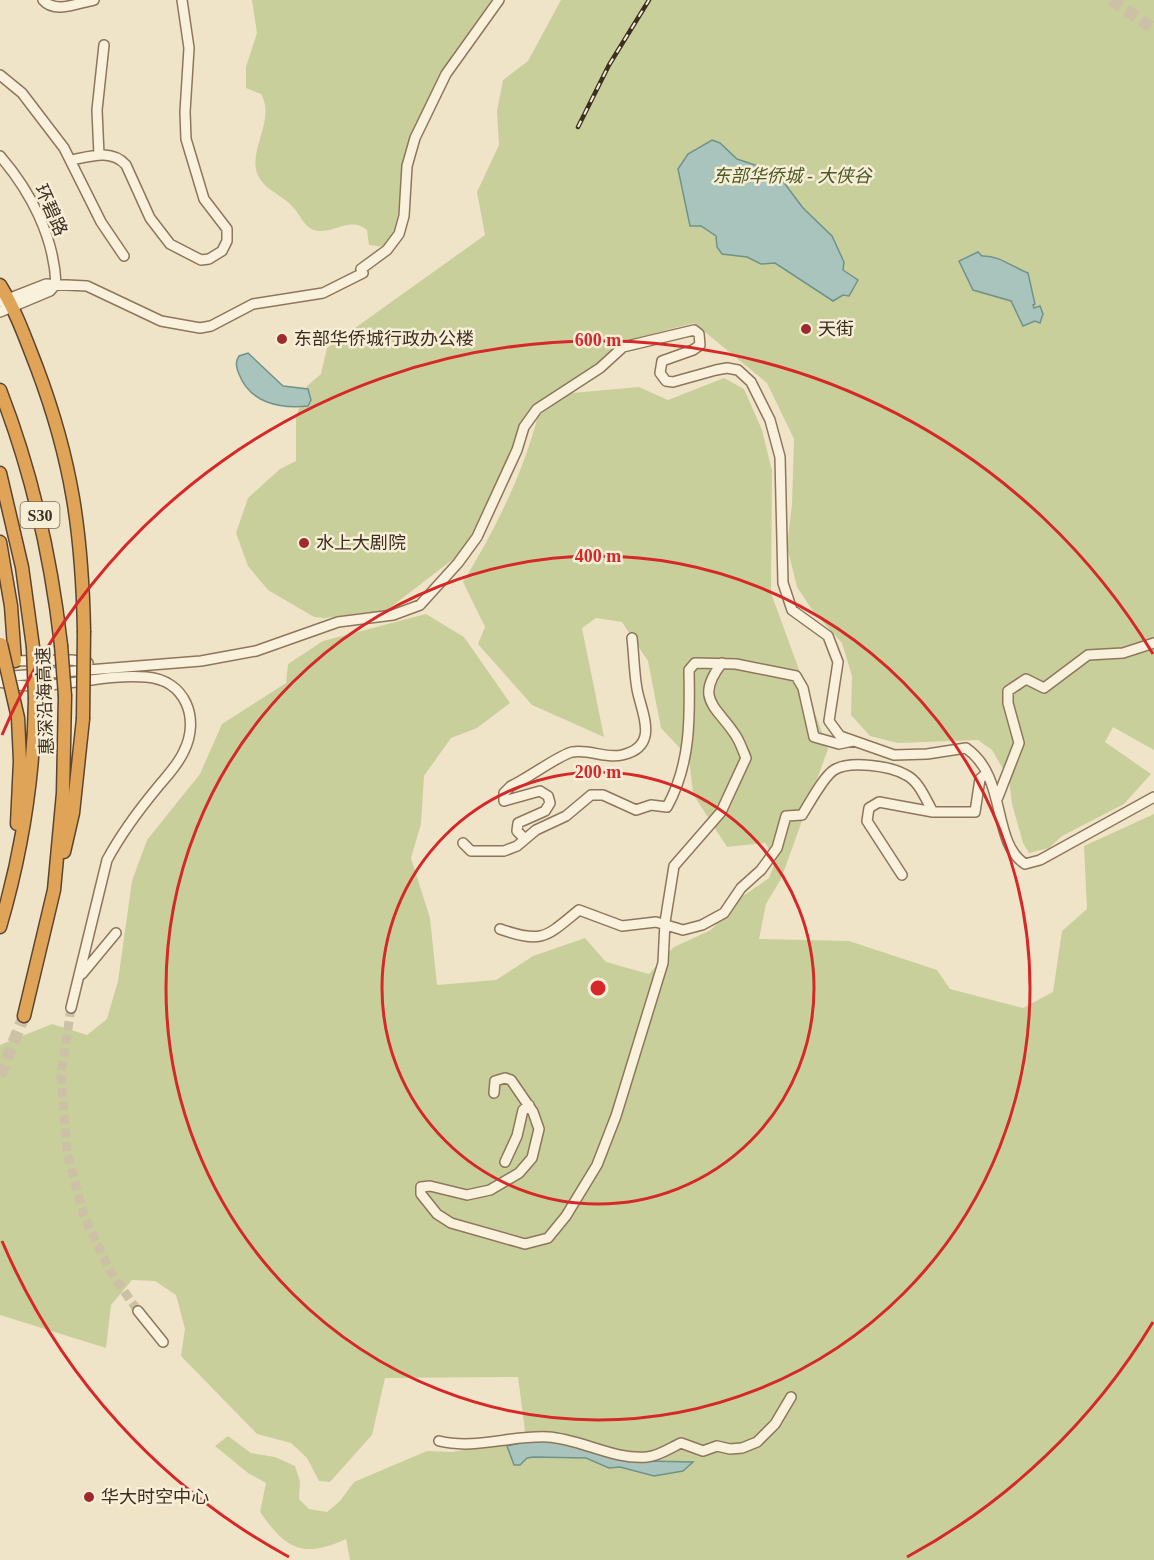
<svg xmlns="http://www.w3.org/2000/svg" width="1154" height="1560" font-family="'Times New Roman','Noto Sans SC',serif">
<rect width="100%" height="100%" fill="#f0e4c8"/>
<path fill="#c9cf9b" d="M252 0H496C463 47 429 91 408 145 396 178 406 215 386 247L369 245 367 230C350 215 332 236 314 230 303 226 300 214 292 206 284 197 271 192 263 183 240 157 278 123 261 94L246 88V67L257 33Z
M561 0H1154V750L1113 727 1105 742 1151 774 1124 804 1062 836 1049 848 1029 853 1023 843 1012 804 1009 779 992 750 978 740 898 743 870 736 851 715 852 676 842 643 813 611 797 587 787 547 792 504 794 439 767 383 694 323 624 341 611 355 526 415 483 518 456 557 387 610 325 618 314 617 268 590 248 566 236 533 248 498 280 469 296 461V417L307 386 321 374 327 348 485 235 477 192 499 145 497 111 503 80 528 61Z
M724 378 744 389 762 430 772 471 771 593 828 749 781 879 766 904 759 939 849 941 937 970 950 989 1023 1008 1053 992 1062 931 1087 909 1084 846 1154 814V1560H350L346 1539C302 1559 286 1549 260 1512L266 1483 248 1473 215 1446 228 1436 251 1453 275 1457 295 1466 300 1481 299 1499 309 1509 327 1512 340 1501 354 1482 427 1451 452 1452 526 1439 518 1377 385 1378 372 1435 330 1482 319 1481 307 1458 291 1443 257 1434 181 1356 185 1329 176 1295 155 1281 132 1280 111 1305 106 1348 0 1315V1045L52 1024 87 1035 107 1019 118 981 132 881 147 840 200 774 222 724 286 683 288 664 323 641 426 614 464 637 510 703 477 728 451 738 424 776 421 824 411 858 430 918 437 985 496 980 533 956 585 938 606 962 649 974 674 947 711 930 740 898 769 878 776 860 765 843 727 847 693 794 689 758 661 728 648 661 622 622 596 618 582 628 604 737 532 705 478 644 485 627 463 582C495 530 522 476 538 416L572 393 639 387 668 400Z"/>
<path fill="#a9c4bc" stroke="#6f938a" stroke-width="1.5" d="M712 140 720 143 737 159 776 172 803 208 832 236 844 262 843 270 858 280 849 296 843 295 833 301 775 263 761 264 747 257 722 254 717 247 716 236 701 226H690L678 169 688 154Z
M978 252 982 256C999 255 1012 267 1028 273L1035 304 1033 305 1034 308 1040 306 1043 314 1040 323 1035 321 1023 326 1011 301 973 290 959 261Z
M248 353 283 386 308 389 311 400 308 406C280 409 250 403 239 374 236 367 235 362 239 356Z
M542 1438 646 1461 693 1462 683 1471 654 1476 620 1467 609 1468 586 1458 533 1457 527 1458 520 1465H514L507 1446Z"/>
<g fill="none" stroke-linecap="round" stroke-linejoin="round">
<path stroke="#ccc0a6" stroke-width="9" stroke-dasharray="9 4.5" stroke-linecap="butt" d="M71 1008 61 1075 67 1153 84 1216 110 1271 138 1311"/>
<path stroke="#ccc0a6" stroke-width="12" stroke-dasharray="12 6" stroke-linecap="butt" d="M1111 0 1154 29
M0 1076 24 1016"/>
<defs>
<path id="minor" d="M43 0C55 14 78 3 94 0
M0 75 22 93 64 148 101 222 124 256
M99 155 97 110 104 45
M0 156C31 192 54 237 56 284
M72 160C91 156 112 149 126 165L150 218 170 244 201 260 209 259 222 251 227 241V229L204 199 186 139 185 112 189 48 182 0
M0 302 46 284 87 286 161 321 200 328 211 326 253 304 323 293 363 273 361 269 387 250 399 234 404 216 407 166 415 138 446 74 499 0
M0 312 50 291 56 284
M9 661 72 660 88 663
M0 677 201 661 256 651 338 622 393 615 420 605 458 563 477 537 517 450 524 427 537 409 600 368 623 347 694 330 699 334 700 345 693 350 662 361 660 373 666 381 673 382 716 370 727 368 738 370 751 382 770 420 780 457 783 583 792 610 828 636 838 662 829 721 840 736 894 755 927 754 966 748C1008 777 991 842 1025 864L1040 860 1154 797
M0 682C48 694 98 673 146 677 186 680 200 719 184 751 178 765 166 777 157 788 138 811 121 834 107 860L71 1008
M998 797 1019 743 1008 703V691L1026 679 1044 688 1088 655 1123 653 1154 643
M525 839 517 831 518 823 545 811 550 803 548 796 540 791 504 801V793L511 786C527 779 559 755 572 752 590 749 606 759 622 755 661 746 641 712 637 689 634 672 634 655 632 638
M463 843 471 851H504L517 846 536 830 566 816 591 795H603L636 810 651 805 667 807C691 764 690 717 689 670L695 663 736 664 796 676 803 688 814 737 839 744 853 741
M902 875 867 821 869 808 879 802 933 812
M500 929C543 944 546 937 579 910L622 926 656 922 683 930 702 925 724 913 741 888 761 870 777 848 786 816 802 815C809 804 824 776 834 770 850 760 890 766 906 775 919 781 926 800 933 812H975L980 779 987 773
M82 974 116 933
M494 1093 495 1081 505 1078 511 1080 533 1112 539 1129 532 1158 519 1173 490 1190 467 1195 430 1186 421 1187V1194L437 1214 451 1223 525 1244 548 1238 566 1216 597 1165 616 1116 663 963 665 922 674 866 721 812 746 758C743 751 740 742 736 736 718 707 693 700 722 663
M505 1162 517 1136 523 1110 529 1105
M138 1311 163 1342
M439 1441C476 1450 511 1435 548 1437 581 1439 613 1460 647 1457 659 1456 670 1448 681 1443L703 1451 717 1446 730 1449 742 1448 757 1442 775 1424 791 1397"/>
<path id="highway" d="M0 285C16 311 26 340 37 368 72 461 82 533 84 631
M0 390C32 472 51 557 61 645
M0 473 22 567 33 647
M0 542 11 606 15 661
M17 824 20 761 18 718
M64 852 73 813 83 719
M0 927C22 852 34 777 35 699
M24 1016 54 890 63 793 65 696"/>
</defs>
<use href="#minor" stroke="#8d765c" stroke-width="12"/>
<use href="#highway" stroke="#5b4430" stroke-width="15"/>
<use href="#minor" stroke="#faf1dc" stroke-width="9"/>
<use href="#highway" stroke="#e0a458" stroke-width="12"/>
<defs>
<path id="rail" d="M578 127 609 65 649 0"/>
</defs>
<use href="#rail" stroke="#3d2e20" stroke-width="4.5"/>
<use href="#rail" stroke="#f7eed8" stroke-width="2" stroke-dasharray="7" stroke-linecap="butt"/>
<defs>
<path id="highway-bridge" d="M1 644 18 718
M61 645 65 696
M33 647 35 699
M83 719 84 631"/>
</defs>
<use href="#highway-bridge" stroke="#5b4430" stroke-width="15" stroke-linecap="butt"/>
<use href="#highway-bridge" stroke="#e0a458" stroke-width="12"/>
</g>
<g fill="none" stroke="#d62828" stroke-width="3">
<circle cx="598" cy="988" r="216"/>
<circle cx="598" cy="988" r="432"/>
<path d="M1153 1322A648 648 0 0 1 907 1557M289 1557A648 648 0 0 1 2 1241M2 735A648 648 0 0 1 1153 654"/>
</g>
<g fill="#9e2a2b" stroke="#f7eed8" stroke-width="2">
<circle cx="806" cy="329" r="6"/>
<circle cx="282" cy="339" r="6"/>
<circle cx="304" cy="543" r="6"/>
<circle cx="89" cy="1497" r="6"/>
</g>
<g text-anchor="middle" dominant-baseline="central" stroke-width="5" stroke-linejoin="round" paint-order="stroke">
<rect fill="#f7eed8" stroke="#756857" stroke-width="1.5" x="20.5" y="502" width="39" height="26" rx="4.5"/>
<g font-size="16" font-weight="bold" fill="#3d2e20">
<text x="40" y="515">S30</text>
</g>
<g font-size="18" font-style="italic" fill="#4d5a26" stroke="#f7eed8">
<text x="792" y="176">东部华侨城 - 大侠谷</text>
</g>
<g font-size="18" fill="#3d2e20" stroke="#f7eed8">
<text transform="translate(51 210) rotate(66)">环碧路</text>
<text transform="translate(45 701) rotate(-92)">惠深沿海高速</text>
</g>
<g font-size="18" fill="#3d2e20" stroke="#f7eed8" text-anchor="start">
<text x="818" y="329">天街</text>
<text x="294" y="339">东部华侨城行政办公楼</text>
<text x="316" y="543">水上大剧院</text>
<text x="101" y="1497">华大时空中心</text>
</g>
</g>
<circle cx="598" cy="988" r="9" fill="#d62828" stroke="#f7eed8" stroke-width="3"/>
<g font-size="18" text-anchor="middle" font-weight="bold" fill="#d62828" stroke="#f7eed8" stroke-width="5" stroke-linejoin="round" paint-order="stroke">
<text x="598" y="346">600 m</text>
<text x="598" y="562">400 m</text>
<text x="598" y="778">200 m</text>
</g>
</svg>
